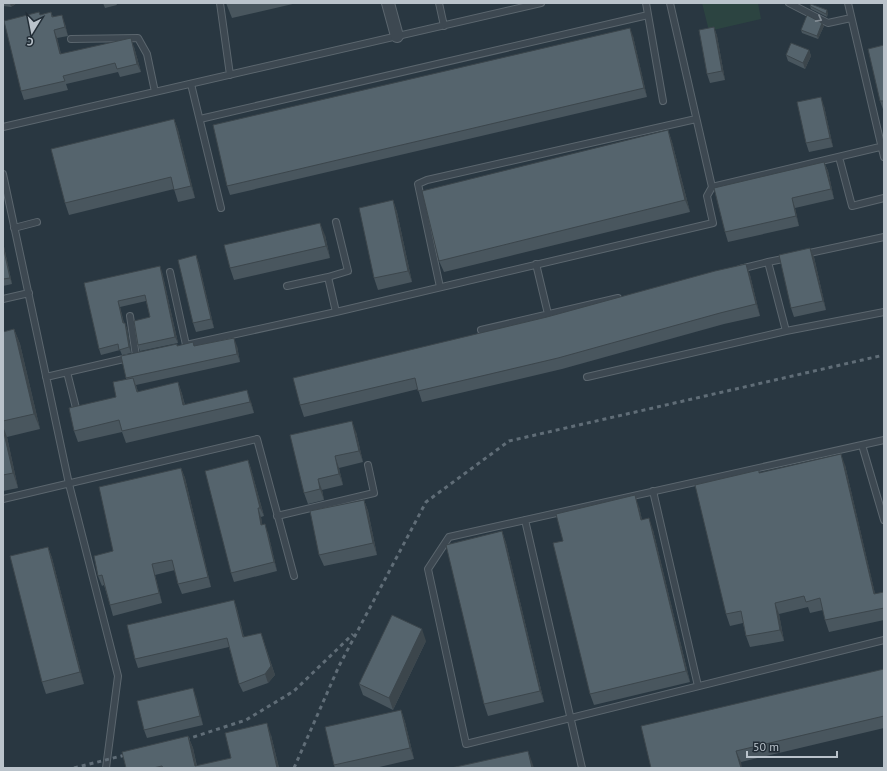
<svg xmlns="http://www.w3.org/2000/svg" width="887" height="771" font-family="'PT Sans',sans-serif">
<rect width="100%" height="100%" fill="#293741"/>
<path fill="#2c4441" d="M702 3H758L761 19 709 31Z"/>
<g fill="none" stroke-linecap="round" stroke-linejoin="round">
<defs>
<path id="lane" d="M220 3 230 75
M439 3 444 26
M646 3 663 101
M670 3 712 187 884 146
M789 3 828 23 851 18
M848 3 884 157
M71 39 138 38 147 54 155 92
M191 84 221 208
M200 119 648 15
M3 127 541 3
M839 157 852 206 884 198
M3 174 69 484 118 676 106 768
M14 228 37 222
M805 254 884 237
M788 258 768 262 786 331 884 312
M536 264 548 314
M740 269 768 262
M170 272 186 345
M328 277 336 312
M287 286 328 277 348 271 336 222
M440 287 418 184 427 180 696 119
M3 299 29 293
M130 316 136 356
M481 330 618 298
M186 345 336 312 713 223 707 196 712 187
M67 372 76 408
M46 377 128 358
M587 377 786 331
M884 440 449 537 428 569 466 744 884 640
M862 445 884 520
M653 491 698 686
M3 499 257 439 294 576
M277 516 374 493 368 465
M525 520 582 768"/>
<path id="street" d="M388 3 397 36"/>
</defs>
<use href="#lane" stroke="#5b666e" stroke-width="8"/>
<use href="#street" stroke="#5b666e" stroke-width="14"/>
<use href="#lane" stroke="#3d4851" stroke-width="6"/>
<use href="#street" stroke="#3d4851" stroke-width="12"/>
<path stroke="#606d77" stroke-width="3" stroke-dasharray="4 4" stroke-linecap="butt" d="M178 742 246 720 294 691 353 634
M74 768 133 753
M294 768 339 666 426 502 509 441 884 355"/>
</g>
<path fill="#49565e" d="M3 3H17L11 7 3 6Z
M103 3H116L117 5 105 8Z
M226 3H297L232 18Z
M810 6 828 13 827 17 811 9Z
M51 12 53 17 65 24 68 36 57 38 61 54 134 47 141 72 120 77 118 72 66 84 68 90 24 100 21 91 40 15Z
M822 23 824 26 818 39 802 33 801 30Z
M714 27 717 36 725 80 710 83 707 74Z
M633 36 647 97 230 195 227 186Z
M884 45V112L880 101Z
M809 50 811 56 805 69 788 61 786 55Z
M824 106 833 147 809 152 806 143Z
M174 119 178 130 195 198 178 202 174 189 69 215 65 203Z
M668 130 672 142 690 212 444 272 439 261Z
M824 162 828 171 834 199 795 208 799 226 728 242 725 232Z
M393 200 397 212 412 282 378 290 374 278Z
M325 235 330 258 234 280 230 268Z
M3 242 12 284 3 286Z
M810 248 814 257 826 310 794 317 791 308Z
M196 255 199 264 214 328 196 332 193 323Z
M746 264 750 275 760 316 724 324 562 369 422 402 418 389 304 417 300 405 547 317Z
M162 272 178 343 140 351 138 345 150 317 146 301 120 307 124 323 127 328 131 353 122 355 120 350 101 355 99 349 84 283Z
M14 329 20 344 40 429 7 437 18 488 3 491V332Z
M177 346H237L240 362 136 385 138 392 178 382 182 394 185 405 251 402 254 413 126 443 122 432 78 442 74 431 116 397 126 379V378Z
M356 432 363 462 339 468 343 485 322 490 324 500 308 504 304 493Z
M248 460 251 469 264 516 261 517 262 525 268 533 277 571 234 582 231 573Z
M845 465 875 594 884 592V620L829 632 825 620 823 610 810 613 808 607 779 614 784 641 750 647 746 636 743 623 730 626 726 614 760 473Z
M181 468 185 478 211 587 182 594 178 584 175 570 155 575 162 603 113 616 110 605 104 585 102 586 98 576 113 551Z
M364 500 368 511 377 555 324 566 319 555Z
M639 507 642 520 653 530 690 682 594 705 590 694 563 541Z
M502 531 506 543 544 702 488 716 484 704Z
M48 547 52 558 84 684 46 694 42 682Z
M234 600 237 609 244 637 261 633 275 675 268 683 243 692 239 684 229 647 138 668 135 659Z
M426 641 393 710 363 695 359 684Z
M884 669V728L741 762 651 768Z
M196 697 203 725 147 738 144 730Z
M401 710 405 722 414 759 375 768H335L334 765Z
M271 735 279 768H126L188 736 193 748 197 766 231 758Z"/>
<path fill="#3c464c" d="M10 3H17L11 7Z
M827 10 828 13 827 17 826 14Z
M62 15 65 24 68 36 65 27Z
M822 23 824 26 818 39 817 36Z
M714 27 717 36 725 80 722 71Z
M630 28 633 36 647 97 644 88Z
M54 30 57 38 63 63 60 54Z
M131 38 134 47 141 72 137 64Z
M809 50 811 56 805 69 803 63Z
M821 97 824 106 833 147 830 138Z
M174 119 178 130 195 198 191 186Z
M668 130 672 142 690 212 685 200Z
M824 162 828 171 834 199 831 189Z
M792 198 795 208 799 226 796 216Z
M393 200 397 212 412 282 408 271Z
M320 223 325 235 330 258 326 246Z
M3 242 12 284 10 278 3 246Z
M810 248 814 257 826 310 823 301Z
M196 255 199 264 214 328 211 319Z
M746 264 750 275 760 316 756 304Z
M160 266 162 272 178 343 175 337Z
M118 301 120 307 125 329 123 323Z
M125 323 127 328 131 353 129 347Z
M14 329 20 344 40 429 34 414Z
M234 338 237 346 240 362 237 354Z
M133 378 137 389 141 403 137 392Z
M178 382 182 394 187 416 183 405Z
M247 390 251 402 254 413 250 402Z
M352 421 356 432 363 462 359 451Z
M3 426 7 437 18 488 13 473 3 429Z
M841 454 845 465 878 606 874 594Z
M335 456 339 468 343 485 339 474Z
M248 460 251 469 264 516 260 508Z
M181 468 185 478 211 587 208 577Z
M318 479 322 490 324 500 320 489Z
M635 495 639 507 645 532 641 520Z
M364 500 368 511 377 555 373 543Z
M258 508 261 517 264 534 261 525Z
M649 518 653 530 690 682 686 671Z
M265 524 268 533 277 571 274 562Z
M502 531 506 543 544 702 540 691Z
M48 547 52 558 84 684 80 672Z
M152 564 155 575 162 603 159 593Z
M234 600 237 609 246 646 243 637Z
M775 603 779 614 784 641 780 630Z
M422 629 426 641 393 710 389 698Z
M261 633 275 675 268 683 265 674Z
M193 688 196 697 203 725 200 716Z
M401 710 405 722 414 759 410 748Z
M267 723 271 735 279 768H277Z
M188 736 193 748 197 768H196Z
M528 751 532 762 534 768H532Z
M736 751 741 762 742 768H741Z"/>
<path fill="#55646d" stroke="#3c464c" d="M811 4 827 10 826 14 810 6Z
M39 12 40 15 51 12 52 17 62 15 65 27 54 30 60 54 131 38 137 64 117 69 115 63 63 76 65 81 21 91 4 21Z
M807 15 822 23 817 36 801 30Z
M714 27 722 71 707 74 699 30Z
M630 28 644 88 227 186 213 125Z
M791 43 809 50 803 63 786 55Z
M884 45V101H880L868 49Z
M821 97 830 138 806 143 797 102Z
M174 119 191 186 174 190 171 177 65 203 51 149Z
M668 130 685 200 439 261 422 191Z
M824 162 831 189 792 198 796 216 725 232 714 188Z
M393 200 408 271 374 278 359 208Z
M320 223 326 246 230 268 224 245Z
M3 246 10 278 3 279Z
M810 248 823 301 791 308 779 255Z
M196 255 211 319 193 323 178 260Z
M746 264 756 304 720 313 558 358 418 391 415 378 300 405 293 378 547 317 715 271Z
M160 266 175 337 138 345 134 321 150 317 145 295 118 301 123 323H125L129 347 119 350 118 344 99 349 84 283Z
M14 329 34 414 3 421V332Z
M234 338 237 354 126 378 121 356 177 344V346L193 342 194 346Z
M133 378 137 392 178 382 183 405 247 390 250 402 122 431 119 420 74 431 69 408 116 397 113 382Z
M352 421 359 451 335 456 339 474 318 479 320 489 304 493 290 435Z
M3 429 13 473 3 475Z
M841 454 874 594 884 592V608L825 620 820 598 806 602 804 596 775 603 780 630 746 636 741 611 726 614 695 485 759 470V473Z
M248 460 260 508H258L261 525 265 524 274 562 231 573 205 471Z
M181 468 208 577 178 584 172 560 152 564 159 593 110 605 102 575 98 576 94 556 113 551 99 487Z
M635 495 641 520 649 518 686 671 590 694 553 543 563 541 556 514Z
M364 500 373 543 319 555 310 511Z
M502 531 540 691 484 704 446 545Z
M48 547 80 672 42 682 10 556Z
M234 600 243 637 261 633 271 666 265 674 239 684 227 638 135 659 127 625Z
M392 615 422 629 389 698 359 684Z
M884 669V716L736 751 741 768H651L641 726Z
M193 688 200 716 144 730 137 701Z
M401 710 410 748 334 765 325 727Z
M267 723 277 768H163L162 766 153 768H126L122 752 188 736 195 766 231 758 225 733Z
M528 751 532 768H451Z"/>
<defs><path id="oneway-chevron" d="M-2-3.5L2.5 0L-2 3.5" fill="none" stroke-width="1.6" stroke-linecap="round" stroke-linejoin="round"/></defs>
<use stroke="#828c94" href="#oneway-chevron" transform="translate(819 19) rotate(28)"/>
<rect width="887" height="771" fill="none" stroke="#bac3cb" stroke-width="8"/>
<g transform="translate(32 32) rotate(190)" stroke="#222d36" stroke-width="3" paint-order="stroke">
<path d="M0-3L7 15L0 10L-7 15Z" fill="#bac3cb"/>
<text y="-6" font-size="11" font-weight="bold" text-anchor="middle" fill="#bac3cb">С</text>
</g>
<path d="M747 751v6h90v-6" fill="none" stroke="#bac3cb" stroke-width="2"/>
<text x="753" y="751" font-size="12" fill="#bac3cb" stroke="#222d36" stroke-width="3" paint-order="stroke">50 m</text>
</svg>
